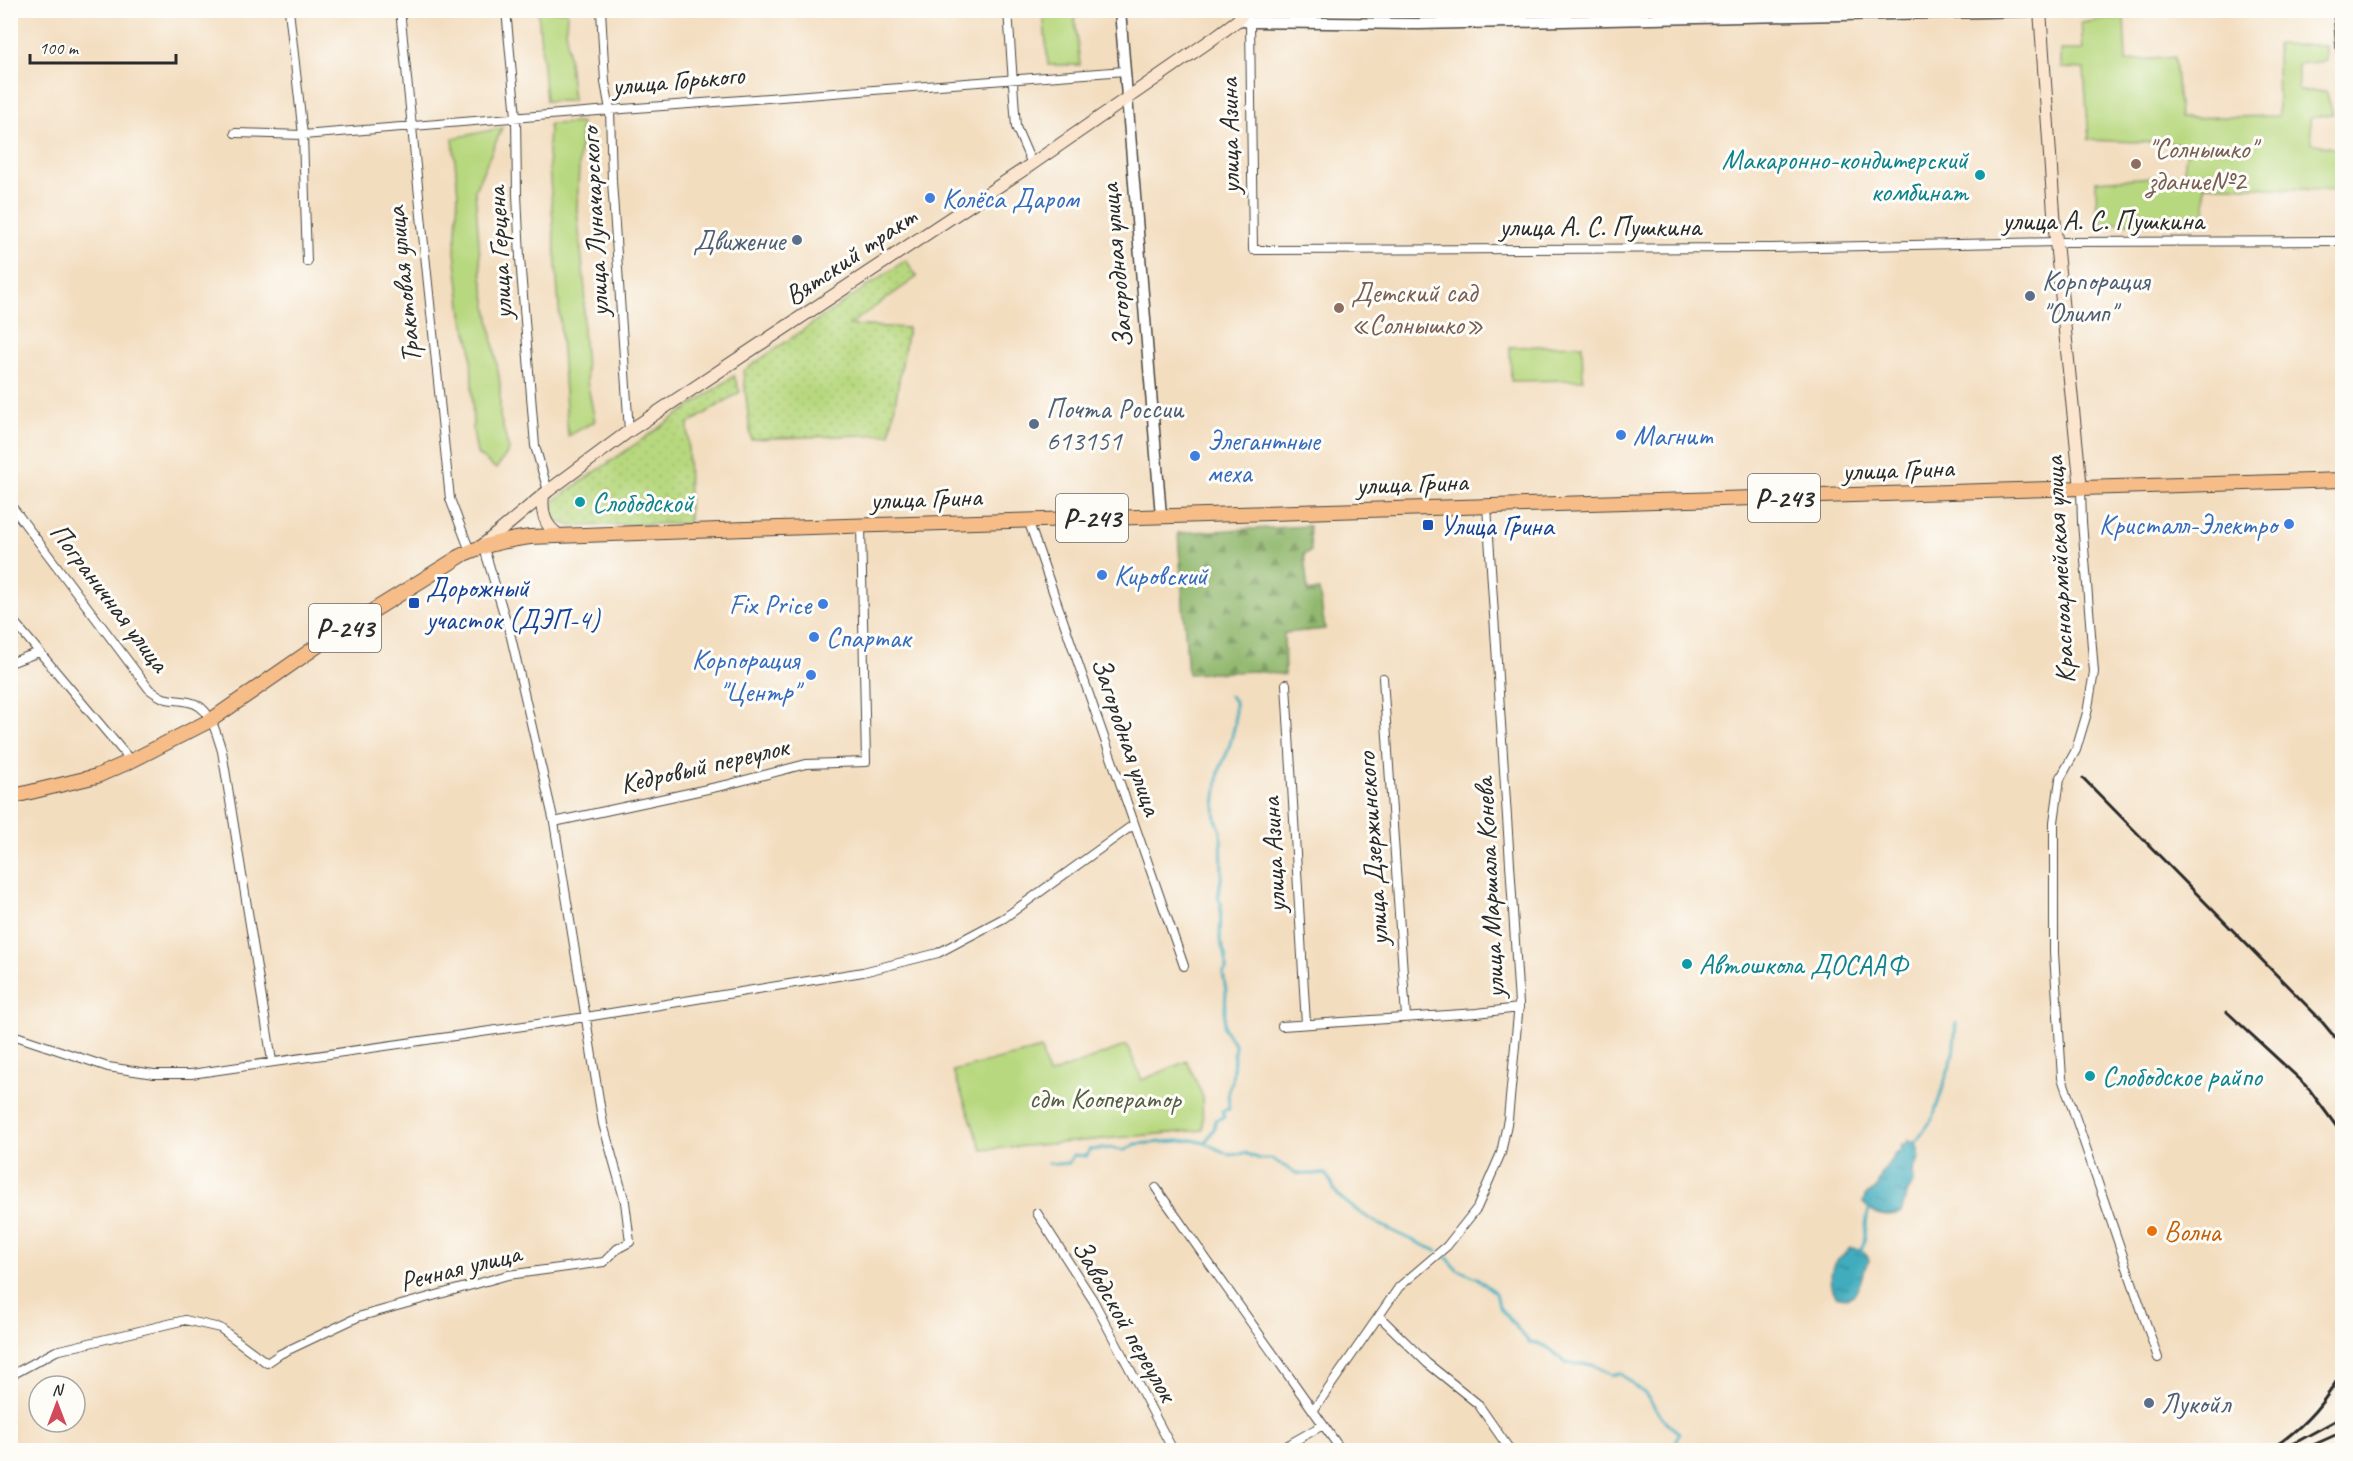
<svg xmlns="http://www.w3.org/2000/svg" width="2353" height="1461" font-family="Caveat,sans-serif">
<defs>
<pattern id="grass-dots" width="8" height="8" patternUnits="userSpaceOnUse" patternTransform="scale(1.5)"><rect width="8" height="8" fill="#b8d87f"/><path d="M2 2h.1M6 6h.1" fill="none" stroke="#9eba6e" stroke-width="1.8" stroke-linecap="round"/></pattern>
<pattern id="forest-firs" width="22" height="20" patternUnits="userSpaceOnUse" patternTransform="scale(1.5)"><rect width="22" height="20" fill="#92b86e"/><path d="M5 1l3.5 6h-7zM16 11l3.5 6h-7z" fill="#77965b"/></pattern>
<pattern id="water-ripples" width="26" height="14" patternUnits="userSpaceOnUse" patternTransform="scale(1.5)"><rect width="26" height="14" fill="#3facbd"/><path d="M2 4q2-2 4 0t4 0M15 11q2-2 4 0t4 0" fill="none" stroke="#358c9a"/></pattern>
</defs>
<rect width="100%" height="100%" fill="#fdfcf7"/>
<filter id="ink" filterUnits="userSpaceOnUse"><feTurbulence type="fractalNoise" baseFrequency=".0167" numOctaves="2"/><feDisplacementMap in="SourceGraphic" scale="12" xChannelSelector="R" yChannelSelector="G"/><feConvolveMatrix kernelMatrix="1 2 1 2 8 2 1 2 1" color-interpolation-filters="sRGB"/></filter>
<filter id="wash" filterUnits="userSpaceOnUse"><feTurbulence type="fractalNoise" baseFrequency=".008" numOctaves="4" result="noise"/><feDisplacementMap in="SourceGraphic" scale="24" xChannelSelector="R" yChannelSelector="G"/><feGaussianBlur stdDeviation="1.35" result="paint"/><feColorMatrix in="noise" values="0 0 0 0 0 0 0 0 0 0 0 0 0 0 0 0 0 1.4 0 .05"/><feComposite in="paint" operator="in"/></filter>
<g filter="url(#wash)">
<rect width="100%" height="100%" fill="#f3ddbf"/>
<path fill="url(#grass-dots)" stroke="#728255" stroke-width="1.5" d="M906 260 917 277 849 325 908 328 890 434 751 439 743 371Z
M734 376 740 392 688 424 689 523 571 526 557 521 552 511 555 500Z"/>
<path fill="url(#forest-firs)" stroke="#5e724c" stroke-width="1.5" d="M1309 526 1311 551 1304 554 1308 592 1319 590 1325 629 1284 633 1285 675 1254 671 1188 674 1178 533Z"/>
<path fill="#b8d87f" stroke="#728255" stroke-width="1.5" d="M538 11H567L566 32 573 101H546Z
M1043 11H1074L1080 65H1048Z
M2124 17 2126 61 2175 57 2180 118 2278 116 2277 44 2326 46V61L2298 64V91H2326L2333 114 2310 118 2312 143 2336 149 2342 191 2204 185 2206 222 2097 223 2096 181 2183 175 2188 144 2089 140 2084 69 2061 68V50H2083L2081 23Z
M581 123 577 210 585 290 583 329 587 381 595 421 568 436 548 151 549 124Z
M502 128 475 190 481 271 500 383V416L509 450 496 469 477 454 473 430 471 347 462 314 455 252 458 194 453 138Z
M1582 345 1583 380 1511 381 1510 347Z
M1127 1045 1142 1080 1187 1061 1202 1095 1203 1130 982 1150 953 1071 1041 1049 1048 1075Z"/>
<path fill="url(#water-ripples)" stroke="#356c74" stroke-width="1.5" d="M1908 1140 1916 1142 1920 1157 1913 1171 1914 1182 1908 1191 1901 1213C1886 1220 1874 1215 1863 1203L1865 1196 1876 1189 1882 1173 1896 1153 1900 1152 1902 1145H1906Z
M1850 1248 1861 1249 1868 1257 1869 1261C1859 1271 1863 1306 1836 1296 1830 1286 1828 1266 1839 1258 1844 1254 1846 1254 1850 1248Z"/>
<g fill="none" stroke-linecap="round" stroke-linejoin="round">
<path stroke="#3facbd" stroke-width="3" d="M1916 1142 1933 1118 1953 1056 1956 1023
M1205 1143 1215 1127V1120L1224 1117 1222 1111 1229 1109 1228 1091 1232 1081 1235 1045 1224 1028 1226 991 1223 973 1226 970V957L1220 941 1221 903 1218 897 1222 873 1221 831 1216 820 1215 806 1219 771 1229 748 1235 724V701L1230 696
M1048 1163 1057 1164 1069 1163 1073 1155 1087 1156 1089 1150 1113 1148 1123 1151 1136 1144 1192 1140 1205 1143 1230 1155 1245 1153 1260 1159H1272L1298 1174H1325C1333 1182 1333 1191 1340 1197 1366 1221 1405 1237 1437 1251
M1861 1249C1868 1239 1864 1222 1869 1210
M1443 1253 1457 1269 1477 1278 1496 1293 1499 1307 1529 1342C1546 1343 1553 1351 1565 1363L1594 1365 1611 1375 1620 1373 1645 1394 1666 1422 1679 1433 1675 1443 1682 1450"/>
</g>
</g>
<g filter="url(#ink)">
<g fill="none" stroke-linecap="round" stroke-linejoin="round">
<defs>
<path id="minor" d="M289 10 303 135 307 262
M400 10 450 499 470 551
M506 10 516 117 517 194 520 258 535 446 548 491
M601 10 605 82 610 110 612 181 629 431
M1008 10 1016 127 1032 164
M2337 10 2342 66
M1250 22 1253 250 1770 248 2056 242 2342 241
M235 133 303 135 610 110 1125 71
M2081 489 2082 522 2094 672 2087 713 2076 750 2060 779 2054 822V953L2062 1078 2158 1358
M10 504 149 689C168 703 167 698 189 702 211 706 216 733 222 751L272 1061
M1028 520 1184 966
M10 617 131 761
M10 663 39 652
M1383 678 1406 1017
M1286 684 1306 1024
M554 822 726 785 806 764 866 762 861 526
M1282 1026 1477 1013 1519 1008
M10 1034 108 1067 154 1074H191L586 1017 863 972 938 953 1004 918 1133 825
M1156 1188 1341 1450
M1037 1213 1093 1300 1173 1450
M1379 1316 1427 1363 1478 1404 1510 1450
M10 1376 56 1351 185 1320 220 1328 267 1363 280 1354 358 1317 508 1275 604 1262 617 1249 630 1242 625 1202 603 1124 554 822 511 637 483 545
M1313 1411 1399 1287 1447 1246 1477 1208 1501 1153 1508 1119 1519 1004 1487 506
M1279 1450 1323 1425"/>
<path id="tertiary" d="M1120 10 1161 516
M1238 20 1250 22 1418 24 2071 10"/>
<path id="secondary" d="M2040 10 2056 242 2081 489
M543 495C541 512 544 526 560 536
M483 545 548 491 629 431 1032 164 1211 40 1238 20 1245 10"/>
<path id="trunk" d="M10 797 97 776 131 761 211 720 326 640 464 554C486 544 506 540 530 537L746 529 2342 480"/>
</defs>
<use href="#minor" stroke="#494641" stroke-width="10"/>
<use href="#tertiary" stroke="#494641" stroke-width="13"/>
<use href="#secondary" stroke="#494641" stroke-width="14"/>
<use href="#trunk" stroke="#494641" stroke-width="16"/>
<use href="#minor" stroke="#fff" stroke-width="8"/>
<use href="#tertiary" stroke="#fff" stroke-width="10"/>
<use href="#secondary" stroke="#fce5cf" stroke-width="12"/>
<use href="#trunk" stroke="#f7bd88" stroke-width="14"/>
<path stroke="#2b2b2b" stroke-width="3" d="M2083 778 2318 1017 2342 1046
M2227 1012 2306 1085 2342 1134
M2291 1445 2342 1417
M2269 1450C2301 1430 2325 1404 2342 1371
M2302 1450 2342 1432"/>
</g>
</g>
<g fill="#8d6e63" stroke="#fdfcf7" stroke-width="2">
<circle cx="2136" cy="164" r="6"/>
<circle cx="1339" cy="308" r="6"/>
</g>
<g fill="#0f9aa8" stroke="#fdfcf7" stroke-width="2">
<circle cx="1980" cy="175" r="6"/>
<circle cx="580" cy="502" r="6"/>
<circle cx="1687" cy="964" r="6"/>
<circle cx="2090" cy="1076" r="6"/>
</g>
<g fill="#3f7fe0" stroke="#fdfcf7" stroke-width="2">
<circle cx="930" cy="198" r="6"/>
<circle cx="1621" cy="435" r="6"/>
<circle cx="1195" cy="456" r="6"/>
<circle cx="2289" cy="524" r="6"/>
<circle cx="1102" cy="575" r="6"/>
<circle cx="823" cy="604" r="6"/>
<circle cx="814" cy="637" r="6"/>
<circle cx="811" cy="675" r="6"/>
</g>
<g fill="#5c6f8a" stroke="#fdfcf7" stroke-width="2">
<circle cx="797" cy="240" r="6"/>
<circle cx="2030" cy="296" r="6"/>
<circle cx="1034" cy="424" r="6"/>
<circle cx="2149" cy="1403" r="6"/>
</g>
<g fill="#1a4fb4" stroke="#fdfcf7" stroke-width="2">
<rect x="1422" y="519" width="12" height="12" rx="3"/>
<rect x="408" y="597" width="12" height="12" rx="3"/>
</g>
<circle fill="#e8710a" stroke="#fdfcf7" stroke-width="2" cx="2152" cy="1231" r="6"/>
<g text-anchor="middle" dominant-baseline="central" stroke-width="6" stroke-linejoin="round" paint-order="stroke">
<g fill="#fdfcf7" stroke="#6a6a68" stroke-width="1.5">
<rect x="1748" y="474" width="72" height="48" rx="4.5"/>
<rect x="1056" y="494" width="72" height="48" rx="4.5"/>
<rect x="309" y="604" width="72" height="48" rx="4.5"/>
</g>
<g font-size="27" font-weight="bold" fill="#2b2b2b">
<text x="1784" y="498">Р-243</text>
<text x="1092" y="518">Р-243</text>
<text x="345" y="628">Р-243</text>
</g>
<g font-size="28" fill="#2b2b2b" stroke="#fdfcf7">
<text transform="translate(678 80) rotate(-5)">улица Горького</text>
<text transform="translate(1229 136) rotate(-91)">улица Азина</text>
<text x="2103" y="220">улица А. С. Пушкина</text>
<text transform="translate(594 222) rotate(-93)">улица Луначарского</text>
<text x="1600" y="226">улица А. С. Пушкина</text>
<text transform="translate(499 253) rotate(-93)">улица Герцена</text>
<text transform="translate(850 256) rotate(-34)">Вятский тракт</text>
<text transform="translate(1116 266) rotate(-95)">Загородная улица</text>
<text transform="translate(403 285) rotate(-96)">Трактовая улица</text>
<text transform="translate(1898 469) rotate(-2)">улица Грина</text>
<text transform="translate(1412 483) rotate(-2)">улица Грина</text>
<text transform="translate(926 498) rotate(-2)">улица Грина</text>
<text transform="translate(2059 570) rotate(-93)">Красноармейская улица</text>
<text transform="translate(110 597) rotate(53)">Пограничная улица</text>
<text transform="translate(1127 736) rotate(71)">Загородная улица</text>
<text transform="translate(704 765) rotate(-13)">Кедровый переулок</text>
<text transform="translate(1372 849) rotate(-94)">улица Дзержинского</text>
<text transform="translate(1273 855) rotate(-93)">улица Азина</text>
<text transform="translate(1489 888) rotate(-93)">улица Маршала Конева</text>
<text transform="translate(460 1267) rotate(-14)">Речная улица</text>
<text transform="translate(1125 1320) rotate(60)">Заводской переулок</text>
</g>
<g font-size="28" fill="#785e54" stroke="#fdfcf7" text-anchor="start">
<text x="2148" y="148">"Солнышко"<tspan x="2148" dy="32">здание№2</tspan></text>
<text x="1351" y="292">Детский сад<tspan x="1351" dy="32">«Солнышко»</tspan></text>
</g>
<g font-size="28" fill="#0d838f" stroke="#fdfcf7" text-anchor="start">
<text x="1968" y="159" text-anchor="end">Макаронно-кондитерский<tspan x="1968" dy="32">комбинат</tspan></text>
<text x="592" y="502">Слободской</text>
<text x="1699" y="964">Автошкола ДОСААФ</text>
<text x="2102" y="1076">Слободское райпо</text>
</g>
<g font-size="28" fill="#366cbe" stroke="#fdfcf7" text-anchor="start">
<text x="942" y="198">Колёса Даром</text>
<text x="1633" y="435">Магнит</text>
<text x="1207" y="440">Элегантные<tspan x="1207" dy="32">меха</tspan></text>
<text x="2277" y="524" text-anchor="end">Кристалл-Электро</text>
<text x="1114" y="575">Кировский</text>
<text x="811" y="604" text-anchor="end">Fix Price</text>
<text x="826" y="637">Спартак</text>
<text x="799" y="659" text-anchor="end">Корпорация<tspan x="799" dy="32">"Центр"</tspan></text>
</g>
<g font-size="28" fill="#4e5e75" stroke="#fdfcf7" text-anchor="start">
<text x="785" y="240" text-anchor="end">Движение</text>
<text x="2042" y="280">Корпорация<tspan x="2042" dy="32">"Олимп"</tspan></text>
<text x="1046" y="408">Почта России<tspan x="1046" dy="32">613151</tspan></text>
<text x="2161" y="1403">Лукойл</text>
</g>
<g font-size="28" fill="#164399" stroke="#fdfcf7" text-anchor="start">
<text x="1440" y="525">Улица Грина</text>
<text x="426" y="587">Дорожный<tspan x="426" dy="32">участок (ДЭП-4)</tspan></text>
</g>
<g font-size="28" fill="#555f44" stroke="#fdfcf7">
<text x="1105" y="1098">сдт Кооператор</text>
</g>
<g font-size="28" fill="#c56008" stroke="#fdfcf7" text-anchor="start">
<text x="2164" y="1231">Волна</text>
</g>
</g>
<rect width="2353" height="1461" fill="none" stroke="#fdfcf7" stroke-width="36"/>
<g transform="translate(57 1404)"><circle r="28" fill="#fdfcf7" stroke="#a9a8a5" stroke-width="1.5"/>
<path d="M0-4.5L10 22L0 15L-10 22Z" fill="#d1495b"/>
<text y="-9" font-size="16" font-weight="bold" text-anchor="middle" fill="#2b2b2b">N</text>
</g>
<path d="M30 54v9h146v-9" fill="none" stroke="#2b2b2b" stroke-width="3"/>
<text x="39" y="54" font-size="18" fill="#2b2b2b" stroke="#fdfcf7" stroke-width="4.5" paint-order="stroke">100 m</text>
</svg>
